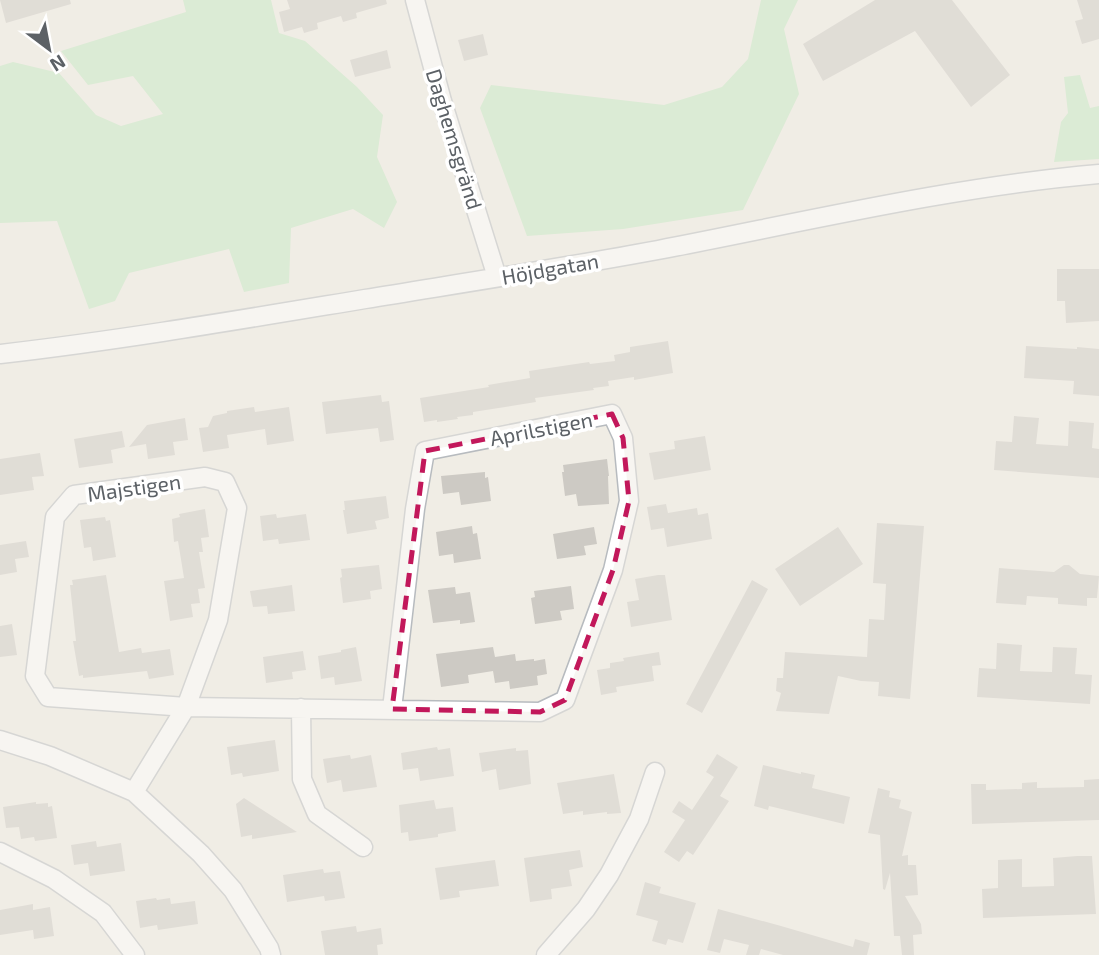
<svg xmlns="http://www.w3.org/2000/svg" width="1099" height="955" font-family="'Exo 2',sans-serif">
<rect width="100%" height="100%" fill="#f0ede5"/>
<path fill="#c1e8c0" d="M183 0H271L279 33 305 41 357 87 383 115 377 157 397 202 384 228 353 209 291 228 289 283 244 292 229 249 129 273 115 301 89 309 57 221 0 223V66L13 62 59 73 96 115 121 126 163 114 133 76 88 85 61 51 186 12Z
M761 0H798L784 29 799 94 743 210 623 229 527 236 480 108 491 85 664 105 722 87 748 59Z
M1080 75 1090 108 1099 106V159L1054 162 1061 122 1068 113 1064 77Z"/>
<path fill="#cdcac4" d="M0 0H70L71 4 6 23Z
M287 0H386L387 4 356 13 357 18 343 22 341 16 317 23 318 29 304 33 302 27 284 32 279 12 290 9Z
M875 0H952L1010 75 971 107 915 31 823 81 803 44Z
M1077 0H1099V39L1082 44 1075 21 1083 19Z
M483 34 488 55 464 61 458 40Z
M387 50 391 68 355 77 350 60Z
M1057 269H1099V321L1066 323 1065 301H1057Z
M668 341 673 373 634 380V377L608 381 609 386 593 388 594 390 535 398 536 402 473 412V415L457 417 458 419 437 422V420L424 422 420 398 489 387 488 385 530 378 529 371 589 362 590 364 615 361 614 355 630 352V347Z
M1026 346 1077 349V347L1099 349V396L1073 394 1074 381 1024 378Z
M381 395 382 402 389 401 394 440 380 442 378 428 326 434 322 402Z
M254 407 255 412 289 407 294 441 267 445 265 429 227 435 229 448 203 452 199 428 208 427 213 416 227 413V411Z
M1014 416 1039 418 1036 444 1068 446 1069 421 1094 423 1092 448 1099 449V478L994 470 996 441 1012 442Z
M185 418 188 440 173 442 175 455 148 459 146 444 129 447 147 425Z
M122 431 125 447 111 450 113 463 79 468 74 439Z
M705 436 711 470 654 480 649 453 675 449 674 441Z
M40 453 44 476 32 477 34 490 0 495V459Z
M607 459 609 476H608L609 504 578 506 576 494 565 496 562 472H564L563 465Z
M485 472V478L488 477 491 501 461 505 459 492 443 494 441 476Z
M386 496 389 518 375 521 377 529 347 534 343 510H345L344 501Z
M666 504 668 513 697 508 698 515 708 513 712 539 667 547 664 528 651 530 647 507Z
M205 509 209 537 201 538 203 552H199L205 588 198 589 200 603 191 604 193 617 170 621 164 581 184 578 178 541 174 542 172 519 180 517 179 514Z
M276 514 277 518 306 514 310 540 279 544 278 539 263 541 260 516Z
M105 517 106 521 110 520 116 557 93 561 91 547 84 548 80 520Z
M877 523 924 526 910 699 878 696 879 682 861 681 838 676 829 714 776 711 781 693 776 691 777 678H783L785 652 867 657 869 619 884 620 886 584 873 583Z
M472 526 473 534 477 533 481 559 454 563 453 554 439 556 436 532Z
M594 527 597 544 584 546 586 555 557 559 553 534Z
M838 527 863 564 800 606 775 569Z
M26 541 29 557 15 559 17 572 0 575V545Z
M379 565 382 589 370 591 371 599 343 603 340 578 342 577 341 569Z
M1064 565H1069L1080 574 1099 576 1097 598H1087V606L1058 604V598L1027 596 1026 605 996 603 999 568 1054 572Z
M106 575 119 652 141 648 142 653 170 649 174 675 149 679 147 671 83 678V675L79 676 73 641H76L70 585H73L72 580Z
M658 575H665L672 620 631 627 627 602 639 600 635 579Z
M752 580 768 589 702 713 686 704Z
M292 585 295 611 268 614 267 606 253 607 250 591Z
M571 586 574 609 560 611 562 620 535 624 531 598 535 597 534 591Z
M455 587 456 594 470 592 475 622 460 624V620L433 623 428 590Z
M12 624 17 655 0 657V626Z
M997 643 1022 645 1020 671 1052 672 1053 647 1077 648 1075 674 1092 675 1090 704 977 697 979 668 996 669Z
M356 647 362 681 335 685 334 677 321 679 318 656 341 652V650Z
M493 647 495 657 515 654 516 661 534 659V661L545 659 547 674 537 676 538 685 510 689 509 681 495 683 493 671 468 675 469 683 441 687 436 654Z
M303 651 306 670 292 672 293 679 266 683 263 657Z
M659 652 661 665 652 666 654 681 616 687 617 692 601 695 597 670 610 668V663L624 661 623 658Z
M275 740 279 771 243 777 242 773 231 775 227 747Z
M437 747 438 750 450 748 454 776 420 781 418 768 403 770 401 753Z
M516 748V751L528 750 531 784 499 790 496 769 482 772 479 753Z
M717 754 738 767 720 796 729 801 693 855 687 851 679 862 664 852 685 820 672 812 679 801 692 810 714 777 706 772Z
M350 755 351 759 371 755 377 787 343 792 341 780 327 783 323 759Z
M763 765 801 774V772L815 775 812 788 850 797 844 824 769 806 768 810 754 806Z
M614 774 621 813 607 814V812L583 815V811L563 814 557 783Z
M1099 779V820L972 824 971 784H986V790L1022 789V783L1037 782V788L1084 787V780Z
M878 788 890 791 889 797 901 800 899 808 912 812 902 856 908 855V865H916L918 895 905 896 921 924 922 934 913 935 914 955H902L900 936H894L890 873 885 890 883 889 880 835 868 833Z
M244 798 297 832 252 839V835L241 837 236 804Z
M434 800 436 809 453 807 456 831 438 834V837L409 841 408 832 401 833 399 805Z
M36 802V804L48 803V807L52 806 57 838 35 841 34 837 21 839 19 827 6 828 3 807Z
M96 841 97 847 121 843 125 871 90 876 88 863 74 865 71 845Z
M580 850 583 867 569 870 572 886 551 889 552 899 530 902 524 858Z
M1077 856H1092L1096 914 983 918 982 889 998 888V860L1022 859V887L1054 886 1053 858Z
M495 860 499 886 459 891 460 897 440 900 435 868Z
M323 869 324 873 340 871 345 898 325 901 324 896 287 902 283 875Z
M645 882 661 887 659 893 696 903 683 943 668 939 666 945 652 941 658 921 636 915Z
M156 898 157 900 170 898 171 904 195 901 198 924 158 930 157 925 140 928 136 901Z
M33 904V910L50 907 54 936 34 939 33 930 0 935V910Z
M718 909 781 926 853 947 855 939 870 943 867 955H783L761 949 759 955H746L749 945 724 939 720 953 707 950Z
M356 926 357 932 381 928 383 944 377 945 378 955H325L321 931Z"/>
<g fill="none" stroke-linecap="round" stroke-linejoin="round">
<defs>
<path id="minor" d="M415 0 442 101 497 277
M0 354C122 340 244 319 365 299 463 283 561 268 658 250 804 222 950 187 1099 174
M301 708 302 779 317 814 363 847
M0 740 50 756 134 792 201 854 233 890 269 948 271 955
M134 792 186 707 218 620 237 508 225 482 205 477 74 495 55 517 35 676 48 697 186 707 540 712 565 700 613 570 629 501 623 438 612 414 425 451 415 509 392 709
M0 852 54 879 103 913 135 955
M546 955 586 909 609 875 639 819 655 772"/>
</defs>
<use href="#minor" stroke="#b7bbbf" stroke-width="21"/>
<use href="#minor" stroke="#fff" stroke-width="18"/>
</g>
<path d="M0 0H1099V955H0ZM612 414 623 438 629 501 613 570 565 700 540 712 392 709 425 451Z" fill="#f0ede5" fill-opacity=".55" fill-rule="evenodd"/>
<path fill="none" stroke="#c2185b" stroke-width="5" stroke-dasharray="14 9" stroke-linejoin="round" d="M612 414 623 438 629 501 613 570 565 700 540 712 392 709 425 451Z"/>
<g text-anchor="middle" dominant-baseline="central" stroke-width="7" stroke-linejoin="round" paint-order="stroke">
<g font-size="21" fill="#5c6166" stroke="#fff">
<text transform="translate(455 139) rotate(73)">Daghemsgränd</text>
<text transform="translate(550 268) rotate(-10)">Höjdgatan</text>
<text transform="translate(541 428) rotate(-11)">Aprilstigen</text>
<text transform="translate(134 487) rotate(-8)">Majstigen</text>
</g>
</g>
<g transform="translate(49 49) rotate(148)" stroke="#ffffff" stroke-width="5" paint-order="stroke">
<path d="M0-5L12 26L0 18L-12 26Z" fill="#5c6166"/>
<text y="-10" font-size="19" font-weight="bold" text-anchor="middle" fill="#5c6166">N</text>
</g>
</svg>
